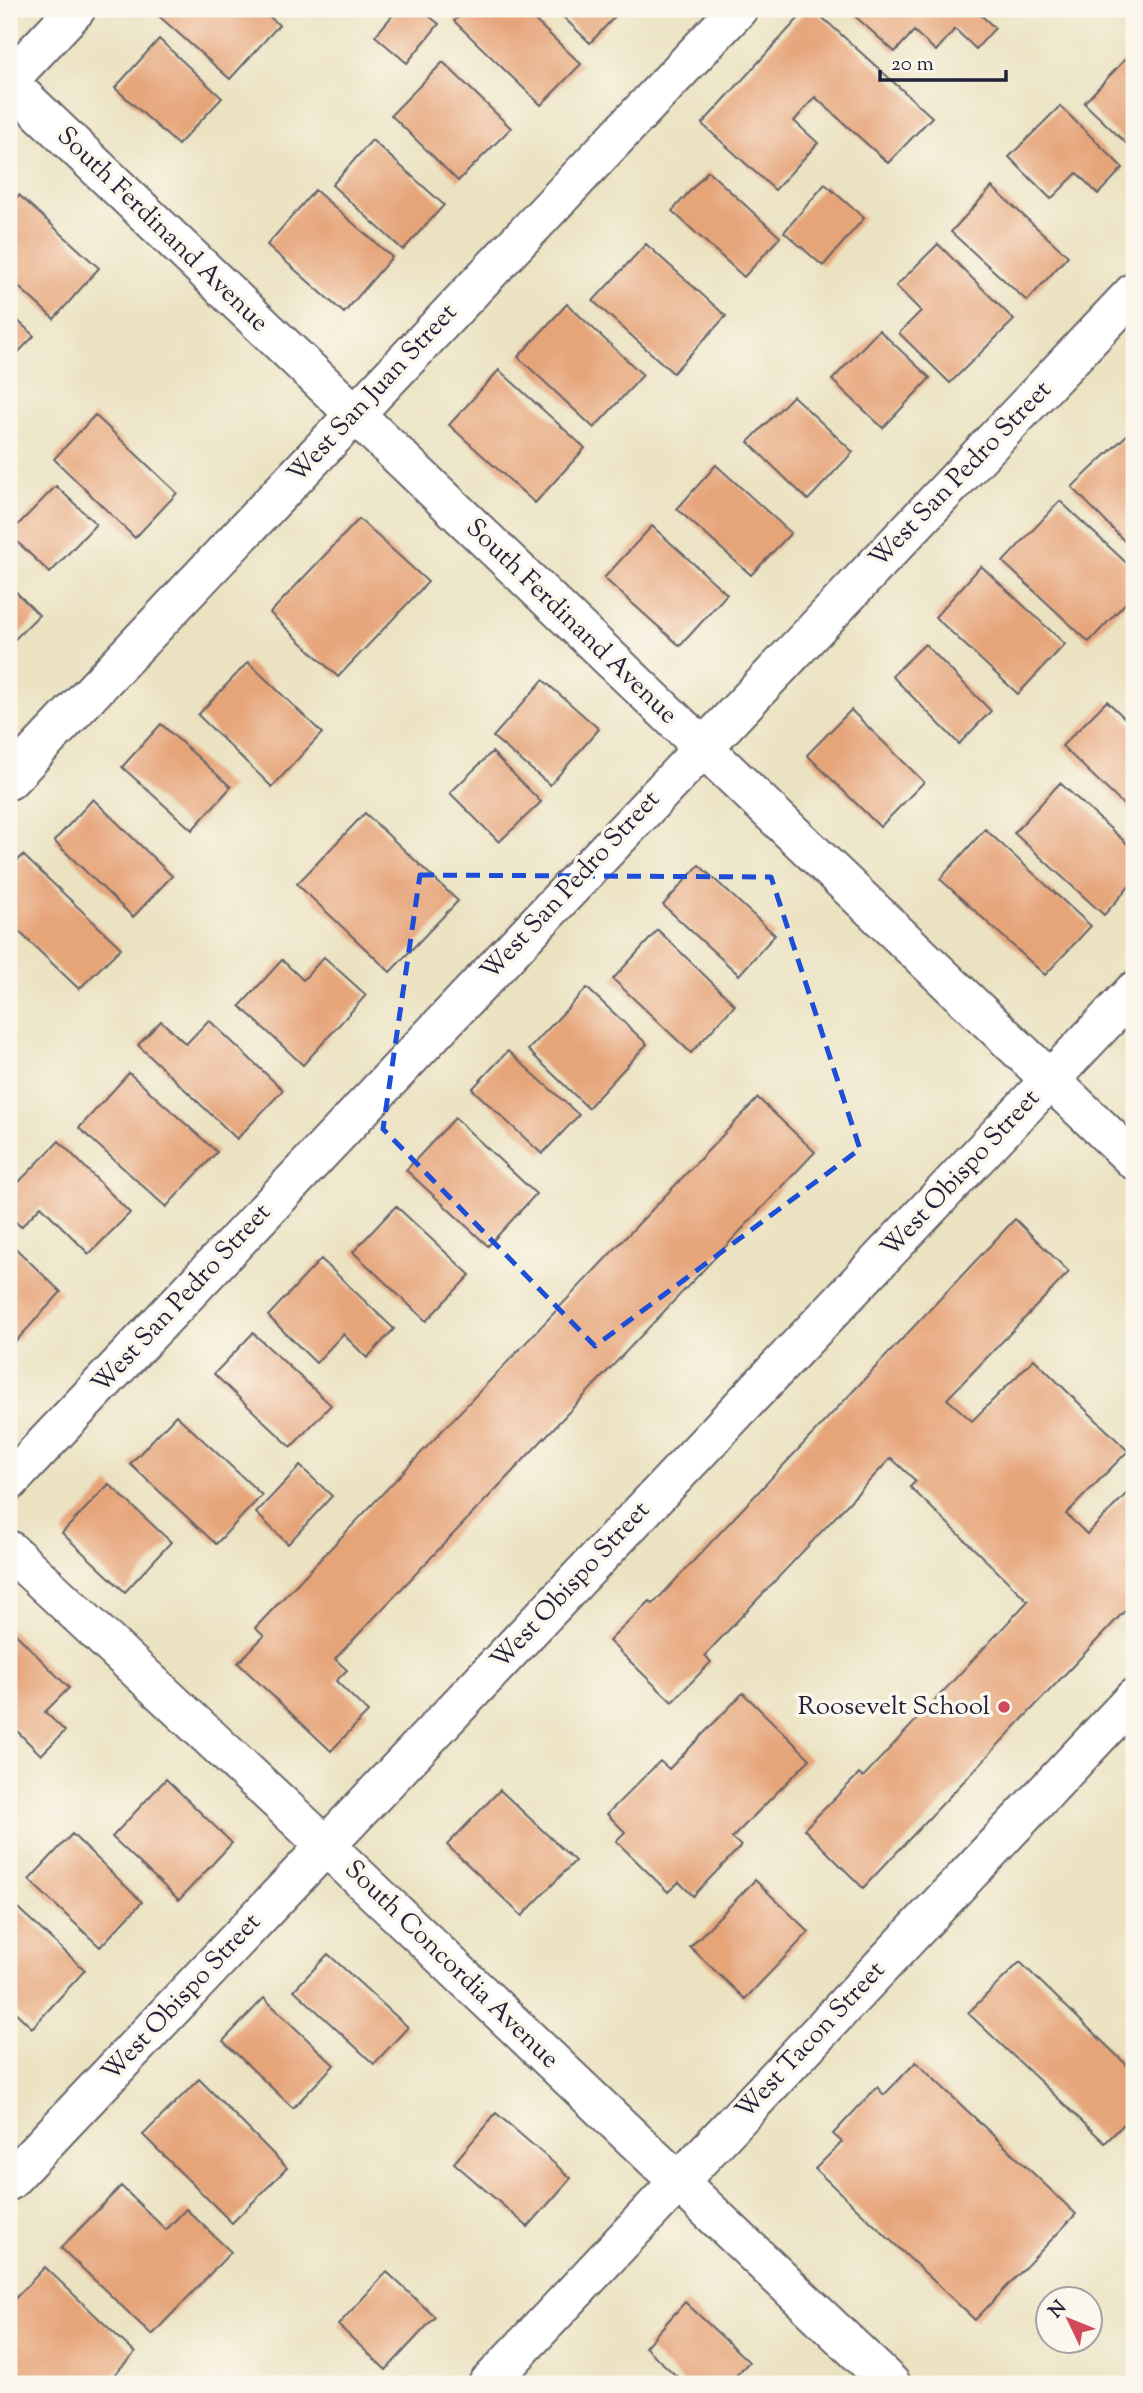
<svg xmlns="http://www.w3.org/2000/svg" width="1143" height="2393" font-family="'Sorts Mill Goudy',serif">
<rect width="100%" height="100%" fill="#fbf7ec"/>
<filter id="ink" filterUnits="userSpaceOnUse"><feTurbulence type="fractalNoise" baseFrequency=".0143" numOctaves="2"/><feDisplacementMap in="SourceGraphic" scale="14" xChannelSelector="R" yChannelSelector="G"/><feConvolveMatrix kernelMatrix="1 2 1 2 8 2 1 2 1" color-interpolation-filters="sRGB"/></filter>
<filter id="wash" filterUnits="userSpaceOnUse"><feTurbulence type="fractalNoise" baseFrequency=".00686" numOctaves="4" result="noise"/><feDisplacementMap in="SourceGraphic" scale="28" xChannelSelector="R" yChannelSelector="G"/><feGaussianBlur stdDeviation="1.57" result="paint"/><feColorMatrix in="noise" values="0 0 0 0 0 0 0 0 0 0 0 0 0 0 0 0 0 1.4 0 .05"/><feComposite in="paint" operator="in"/></filter>
<g filter="url(#wash)">
<rect width="100%" height="100%" fill="#ebe2c1"/>
<g id="blocks">
<path fill="#e6a479" d="M151 9H261L279 25 230 79Z
M398 9H420L439 24 407 63 375 36Z
M466 9H523L581 64 541 105 454 21Z
M555 9H622L590 43Z
M807 9H813L932 117 888 163 815 97 794 121 818 143 775 190 702 124Z
M847 9H974L995 28 976 49 955 29 936 51 914 31 895 52Z
M159 39 222 98 178 145 115 88Z
M1131 53 1134 56V151L1084 103Z
M443 62 511 128 458 181 391 115Z
M1060 106 1123 168 1098 194 1077 173 1051 199 1009 157Z
M372 140 444 205 403 250 332 185Z
M708 171 780 237 744 277 672 211Z
M825 184 864 218 823 266 784 232Z
M992 187 1068 256 1027 301 951 232Z
M315 190 392 257 344 313 267 245Z
M19 195 99 268 54 319 9 278V206Z
M646 244 726 316 673 373 593 301Z
M938 244 1014 320 950 383 899 333 921 311 896 286Z
M567 304 643 375 594 428 518 357Z
M9 312 34 336 9 362Z
M879 330 930 378 883 428 832 380Z
M499 370 585 448 535 503 449 425Z
M793 396 853 452 808 500 748 442Z
M95 415 177 493 135 538 54 459Z
M1130 432 1134 437V551L1072 487Z
M716 465 791 533 751 575 677 509Z
M56 486 96 524 50 573 9 534Z
M1060 501 1134 570V594L1089 642 1003 562Z
M359 519 428 582 338 677 270 613Z
M652 526 727 594 680 646 604 578Z
M981 566 1065 644 1018 694 935 617Z
M9 585 39 615 9 645Z
M925 644 991 711 959 744 892 676Z
M248 662 322 733 272 787 198 715Z
M543 680 599 729 550 785 493 737Z
M1107 701 1134 727V815L1062 746Z
M851 710 924 782 880 827 807 755Z
M161 724 231 787 192 830 122 767Z
M492 752 541 802 499 842 450 793Z
M1060 783 1134 850V881L1104 915 1014 833Z
M93 799 172 876 133 917 54 841Z
M365 813 458 901 390 972 297 884Z
M985 829 1091 926 1045 975 940 879Z
M23 855 121 948 79 989 9 922V869Z
M699 865 775 935 739 975 663 905Z
M658 930 735 1005 691 1053 613 979Z
M324 957 366 995 303 1065 240 1006 282 960 303 980Z
M587 988 647 1044 588 1108 528 1050Z
M209 1020 283 1090 237 1139 138 1045 161 1021 186 1044Z
M508 1051 579 1115 542 1154 472 1089Z
M129 1073 217 1152 166 1207 79 1128Z
M758 1098 815 1152 335 1659 347 1670 336 1681 368 1712 331 1751 238 1663 264 1636 255 1628Z
M455 1118 536 1194 488 1246 406 1170Z
M59 1141 130 1213 89 1254 41 1206 21 1227 9 1215V1192Z
M396 1206 470 1275 426 1321 353 1252Z
M1015 1219 1069 1272 947 1399 972 1421 1034 1359 1128 1451 1066 1514 1087 1534 1134 1486V1601L863 1888 804 1829 859 1774 863 1777 1028 1601 910 1487 916 1481 891 1458 705 1655 711 1662 672 1702 609 1641 650 1601 653 1604Z
M9 1242 61 1292 16 1341 9 1334Z
M321 1259 394 1329 367 1358 343 1334 316 1363 268 1316Z
M253 1333 331 1405 291 1447 214 1374Z
M176 1415 262 1495 216 1544 130 1464Z
M300 1466 332 1496 288 1544 256 1513Z
M109 1484 171 1542 125 1592 62 1533Z
M9 1627 69 1688 45 1712 65 1731 41 1755 9 1723Z
M743 1693 810 1759 732 1838 741 1846 693 1896 679 1882 668 1892 616 1841 625 1832 607 1814 660 1761 669 1769Z
M166 1779 232 1843 179 1900 112 1837Z
M500 1790 575 1861 522 1916 447 1845Z
M72 1834 142 1902 100 1947 29 1880Z
M755 1880 809 1932 745 1999 690 1947Z
M9 1900 85 1970 32 2028 9 2006Z
M328 1954 408 2027 374 2064 294 1990Z
M1020 1962 1134 2072V2114L1105 2143 968 2013Z
M264 1998 334 2065 293 2108 223 2041Z
M916 2062 1076 2214 975 2320 815 2169 842 2142 833 2134 877 2087 884 2095Z
M199 2079 287 2168 232 2223 143 2135Z
M496 2113 571 2178 528 2227 454 2163Z
M121 2186 166 2230 186 2209 231 2252 152 2335 61 2248Z
M45 2267 135 2353 105 2384H15L9 2378V2305Z
M387 2272 435 2317 386 2370 338 2325Z
M685 2302 749 2362 728 2384H685L645 2347Z"/>
</g>
</g>
<g filter="url(#ink)">
<use href="#blocks" fill-opacity="0" stroke="#68656a" stroke-width="2"/>
<g fill="none" stroke-linecap="round" stroke-linejoin="round">
<defs>
<path id="minor" d="M9 80 76 9
M9 83 1134 1160
M9 780 738 9
M9 1482 1134 292
M9 1550 326 1846 891 2384
M9 2181 1134 991
M488 2384 1134 1698"/>
</defs>
<use href="#minor" stroke="#68656a" stroke-width="42"/>
<use href="#minor" stroke="#fff" stroke-width="38"/>
</g>
</g>
<path fill="none" stroke="#1d4ed8" stroke-width="5" stroke-dasharray="14 9" stroke-linejoin="round" d="M420 875 771 877 860 1149 595 1346 383 1129Z"/>
<circle fill="#d1495b" stroke="#fbf7ec" stroke-width="2.5" cx="1004" cy="1707" r="7"/>
<g text-anchor="middle" dominant-baseline="central" stroke-width="7" stroke-linejoin="round" paint-order="stroke">
<g font-size="26" fill="#22223b" stroke="#fbf7ec">
<text transform="translate(162 230) rotate(44)">South Ferdinand Avenue</text>
<text transform="translate(373 394) rotate(-47)">West San Juan Street</text>
<text transform="translate(961 475) rotate(-46)">West San Pedro Street</text>
<text transform="translate(571 622) rotate(44)">South Ferdinand Avenue</text>
<text transform="translate(571 886) rotate(-47)">West San Pedro Street</text>
<text transform="translate(961 1174) rotate(-47)">West Obispo Street</text>
<text transform="translate(182 1299) rotate(-47)">West San Pedro Street</text>
<text transform="translate(571 1586) rotate(-47)">West Obispo Street</text>
<text transform="translate(451 1965) rotate(44)">South Concordia Avenue</text>
<text transform="translate(182 1998) rotate(-47)">West Obispo Street</text>
<text transform="translate(811 2041) rotate(-47)">West Tacon Street</text>
</g>
<g font-size="26" fill="#22223b" stroke="#fbf7ec" text-anchor="end">
<text x="990" y="1707">Roosevelt School</text>
</g>
</g>
<rect width="1143" height="2393" fill="none" stroke="#fbf7ec" stroke-width="35"/>
<g transform="translate(1069 2320) rotate(313)"><circle r="33" fill="#fbf7ec" stroke="#a4a2a5" stroke-width="2"/>
<path d="M0-5L12 26L0 18L-12 26Z" fill="#d1495b"/>
<text y="-10" font-size="19" font-weight="bold" text-anchor="middle" fill="#22223b">N</text>
</g>
<path d="M880 70v10h126v-10" fill="none" stroke="#22223b" stroke-width="3.5"/>
<text x="891" y="70" font-size="21" fill="#22223b" stroke="#fbf7ec" stroke-width="5" paint-order="stroke">20 m</text>
</svg>
